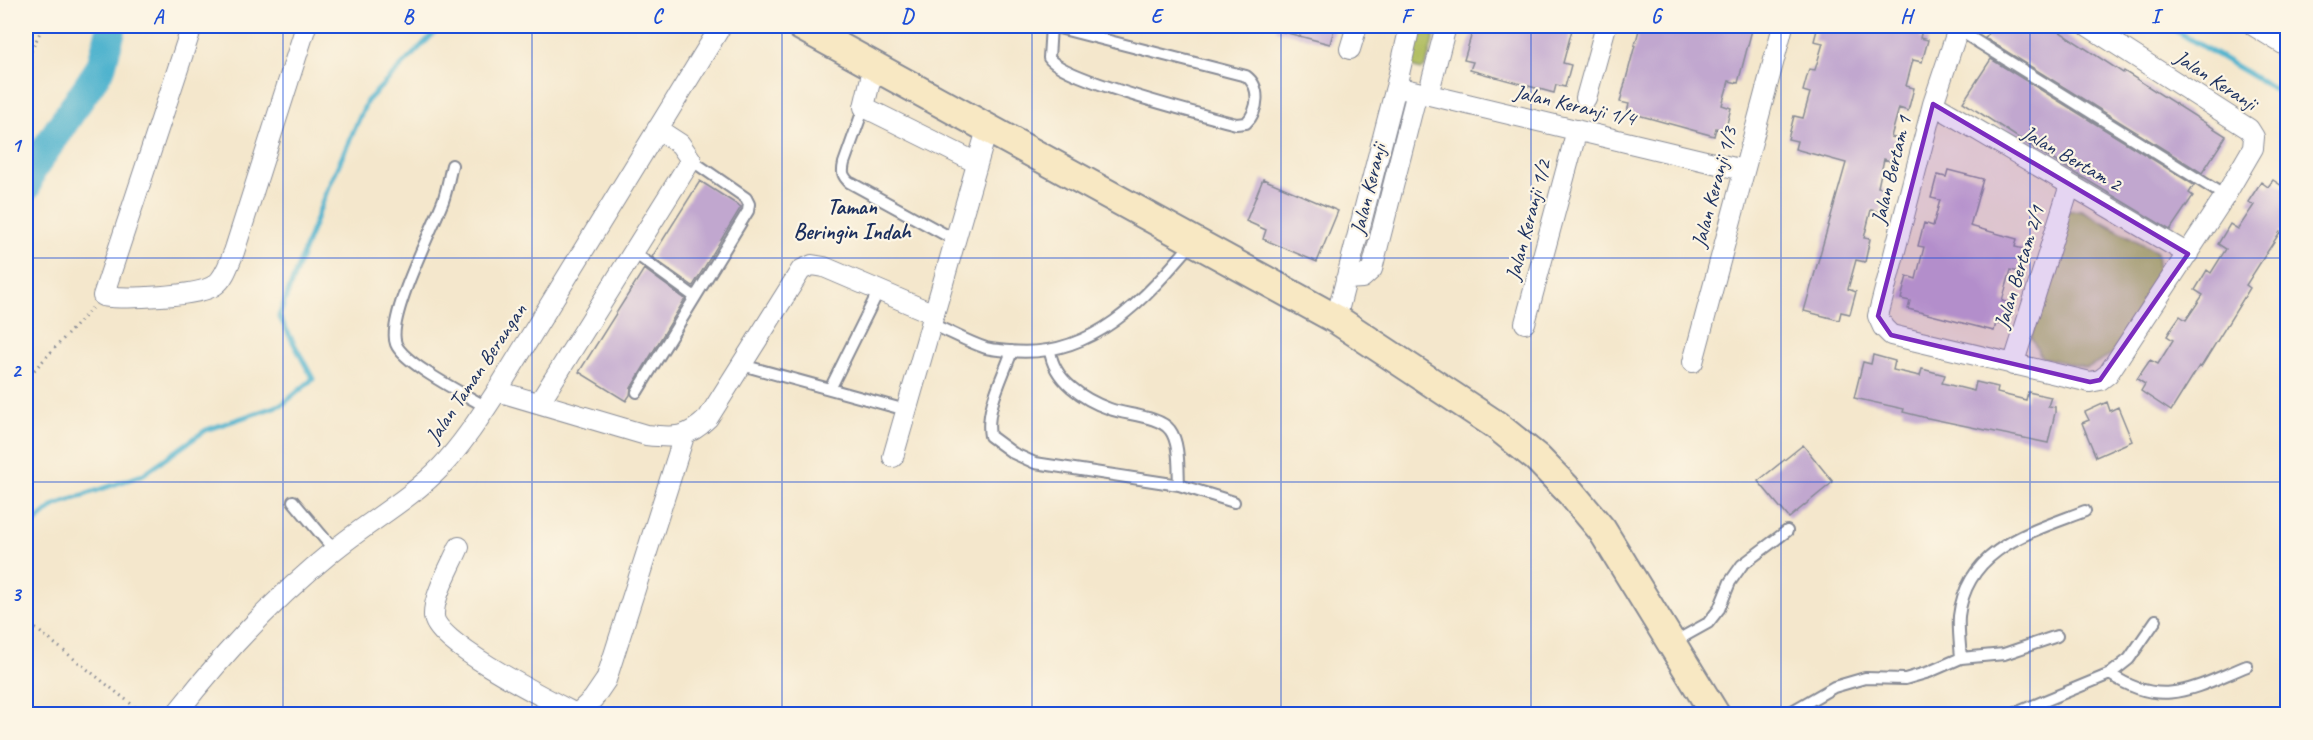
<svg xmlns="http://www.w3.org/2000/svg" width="2313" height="740" font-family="Caveat,sans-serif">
<rect width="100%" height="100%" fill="#fcf5e5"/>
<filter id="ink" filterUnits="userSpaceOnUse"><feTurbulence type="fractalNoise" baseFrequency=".0167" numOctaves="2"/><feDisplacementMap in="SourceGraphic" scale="12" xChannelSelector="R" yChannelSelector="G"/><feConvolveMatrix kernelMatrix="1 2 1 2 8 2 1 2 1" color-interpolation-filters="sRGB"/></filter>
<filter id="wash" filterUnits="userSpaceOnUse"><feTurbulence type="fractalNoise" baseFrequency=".008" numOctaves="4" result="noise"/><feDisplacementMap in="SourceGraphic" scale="24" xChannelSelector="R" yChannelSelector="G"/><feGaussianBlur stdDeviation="1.35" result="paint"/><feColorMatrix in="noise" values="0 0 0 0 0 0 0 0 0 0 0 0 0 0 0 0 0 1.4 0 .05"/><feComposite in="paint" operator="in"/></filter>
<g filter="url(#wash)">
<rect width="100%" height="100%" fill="#f4e7cc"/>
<path fill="#b0bd60" stroke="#66765f" stroke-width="1.5" d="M1418 26H1437L1426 66 1421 70 1415 68 1410 63Z
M2081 210 2157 252 2159 277 2112 354 2087 368 2041 357 2031 337 2065 211Z"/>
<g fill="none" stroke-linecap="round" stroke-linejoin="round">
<path stroke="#4fb3ce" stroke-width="5" d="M2168 26 2288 97
M26 530 55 505 142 475 206 430 283 404 313 379 279 316 326 193 367 101 435 32 445 26"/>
<path stroke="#4fb3ce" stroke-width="30" d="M26 187 31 171 101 67 112 26"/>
</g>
<g id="blocks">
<path fill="#c1a7cf" d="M1277 26H1335L1330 44 1276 30Z
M1474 26H1573L1563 63 1571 65 1565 87 1556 85 1554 93 1470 70 1473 62 1464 60Z
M1640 26H1753L1738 83 1729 81 1722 105 1731 108 1725 131 1716 128 1714 136 1627 112 1629 104 1620 102Z
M1818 26H1908L1922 30 1920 38 1928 40 1922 62 1913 60 1906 86 1914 88 1908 111 1899 108 1891 137 1899 139 1893 162 1884 159 1878 187 1886 189 1880 212 1871 210 1864 238 1870 239 1865 262 1856 260 1848 289 1856 292 1850 314 1841 312 1839 320 1804 311 1846 163 1795 149 1797 141 1788 139 1794 116 1803 118 1810 93 1803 91 1809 69 1815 70 1823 43 1814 41Z
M1993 26H2051L2123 73 2124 71 2226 136 2202 173 1985 38Z
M1991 59 2194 185 2189 193 2193 196 2170 230 2037 150 1963 102Z
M1948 170 1983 179 1970 226 2017 239 2015 247 2024 249 2018 272 2011 270 2002 301 2011 303 2005 326 1996 323 1994 331 1908 309 1910 301 1901 299 1907 276 1916 279 1924 247 1918 246 1924 223 1933 226 1940 200 1931 198 1937 175 1946 177Z
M1263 179 1338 211 1317 262 1263 239 1266 230 1246 221Z
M2273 180 2288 190V225L2282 233 2280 232 2246 285 2250 288 2201 367 2199 366 2171 411 2141 391 2145 384 2137 379 2150 360 2158 364 2173 340 2167 336 2173 326 2180 316 2186 320 2203 295 2195 290 2207 270 2211 273 2226 249 2218 244 2230 224 2238 229 2254 205 2248 202 2261 182 2268 187Z
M700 181 741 207 693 286 652 257Z
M644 269 685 299 631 388 630 395 626 401 579 372Z
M1873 355 1895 361 1893 370 1920 376 1922 369 1945 375 1942 383 1974 391 1976 382 1998 387 1997 393 2026 400 2028 392 2051 397 2048 406 2055 407V413L2048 443 1923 417 1903 412 1904 409 1854 398 1863 362 1871 364Z
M2107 402 2110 411 2118 407 2132 441 2096 457 2082 423 2089 420 2085 412Z
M1803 445 1833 482 1789 518 1758 481Z"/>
</g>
</g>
<g filter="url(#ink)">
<use href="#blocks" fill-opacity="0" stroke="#888b95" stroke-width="1.5"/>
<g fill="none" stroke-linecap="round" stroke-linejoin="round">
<defs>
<path id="lane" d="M1051 26 1049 58C1063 80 1204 115 1236 124L1246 123C1259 110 1261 87 1246 76L1051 26
M1957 29 2225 196
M864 107 844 163C842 172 842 175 849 182L955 240
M452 165C449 177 447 190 443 201 432 230 386 319 396 344 404 364 466 395 486 407
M633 252 695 297
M931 324C949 331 967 342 986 348 993 350 1001 350 1009 351 1092 360 1145 299 1194 241
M1050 350C1053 380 1084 400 1110 409 1126 415 1160 416 1170 430 1180 443 1178 469 1179 485
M1012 351C1003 377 985 409 990 436L1013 453 1035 463 1179 485 1234 502
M742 365 906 410
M830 389 879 290
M637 392 748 211 749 204 746 198 691 160
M293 501 334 550
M1672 643 1708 623 1719 609 1730 582 1742 565 1787 531
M1961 658 2004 654 2057 636
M2110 674C2163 710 2195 687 2247 666
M1787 714 1834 687 1865 678 1905 679 1929 672 1961 658C1960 644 1958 630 1959 616 1967 548 2031 532 2085 511
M2013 714 2110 674 2129 659 2156 620"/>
<path id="street" d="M192 26 103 296C124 299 198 297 215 285 225 278 229 263 234 252L306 26
M1959 26 1933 104 1878 316 1883 327 1891 335 2090 382 2100 380 2108 374 2225 196 2253 148 2254 137 2249 129 2088 26
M2254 26 2288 47
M1350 49 1357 26
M874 65 864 107 977 163
M1396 87 1743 170
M1428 95 1446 26
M1586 98 1606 26
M1933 104 2188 254
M1346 279 1362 278 1372 269 1417 92
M1336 319 1396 87 1410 26
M1525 323 1577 130
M1693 362 1783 26
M2013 365 2070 185
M497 391 646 435C674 438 687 439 708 418L801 270 812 265 824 267 934 314
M539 403 691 160 680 144 657 129
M893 457 988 126
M459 547C451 566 433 596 434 616 434 643 551 701 576 714
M176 714C222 655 275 598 333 551 368 522 409 500 441 467 463 444 480 417 497 391L721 26
M577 714 593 699 606 680 684 436"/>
<path id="secondary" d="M801 26 1336 319 1496 425 1537 458 1571 493 1602 530 1715 714"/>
</defs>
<use href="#lane" stroke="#888b95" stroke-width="14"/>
<use href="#street" stroke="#888b95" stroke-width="22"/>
<use href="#secondary" stroke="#888b95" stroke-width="32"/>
<path stroke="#888b95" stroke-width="3" stroke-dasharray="1.5 4.5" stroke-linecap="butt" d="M26 62 43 26
M26 379 92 308
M26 621 144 714"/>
<use href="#lane" stroke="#fff" stroke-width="10"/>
<use href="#street" stroke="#fff" stroke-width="20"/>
<use href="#secondary" stroke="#f8e8c3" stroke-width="28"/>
</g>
</g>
<path fill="#7b2cbf" fill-opacity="0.2" stroke="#7b2cbf" stroke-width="4.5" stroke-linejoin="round" d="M1933 104 2188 254 2100 380 2090 382 1891 335 1878 316Z"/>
<path fill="none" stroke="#1d4ed8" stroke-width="1.5" stroke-opacity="0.55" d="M283 26V714M532 26V714M782 26V714M1032 26V714M1281 26V714M1531 26V714M1781 26V714M2030 26V714M26 258H2288M26 482H2288"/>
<g text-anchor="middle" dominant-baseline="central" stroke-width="4.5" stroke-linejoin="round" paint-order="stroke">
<g font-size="21" fill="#1b2f5e" stroke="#fcf5e5">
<text transform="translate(2216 80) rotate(33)">Jalan Keranji</text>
<text transform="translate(1575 105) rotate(13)">Jalan Keranji 1/4</text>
<text transform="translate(2072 158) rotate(30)">Jalan Bertam 2</text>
<text transform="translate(1891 170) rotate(-76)">Jalan Bertam 1</text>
<text transform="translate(1714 187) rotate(-75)">Jalan Keranji 1/3</text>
<text transform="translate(1368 189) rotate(-76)">Jalan Keranji</text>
<text transform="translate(1528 220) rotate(-75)">Jalan Keranji 1/2</text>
<text transform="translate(2019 267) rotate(-73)">Jalan Bertam 2/1</text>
<text transform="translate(476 373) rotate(-56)">Jalan Taman Berangan</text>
</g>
<g font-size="22" font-weight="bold" fill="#1b2f5e" stroke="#fcf5e5">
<text x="852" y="207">Taman<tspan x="852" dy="25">Beringin Indah</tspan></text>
</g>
</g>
<rect width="2313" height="740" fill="none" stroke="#fcf5e5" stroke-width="66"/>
<rect x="33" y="33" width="2247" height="674" fill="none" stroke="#1d4ed8" stroke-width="2"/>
<g font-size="20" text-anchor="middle" font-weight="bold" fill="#1d4ed8">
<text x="158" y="23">A</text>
<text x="408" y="23">B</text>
<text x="657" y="23">C</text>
<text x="907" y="23">D</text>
<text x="1156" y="23">E</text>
<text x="1406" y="23">F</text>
<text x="1656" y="23">G</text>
<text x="1906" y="23">H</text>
<text x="2155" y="23">I</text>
<text x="16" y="152">1</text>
<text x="16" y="377">2</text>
<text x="16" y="601">3</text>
</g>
</svg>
